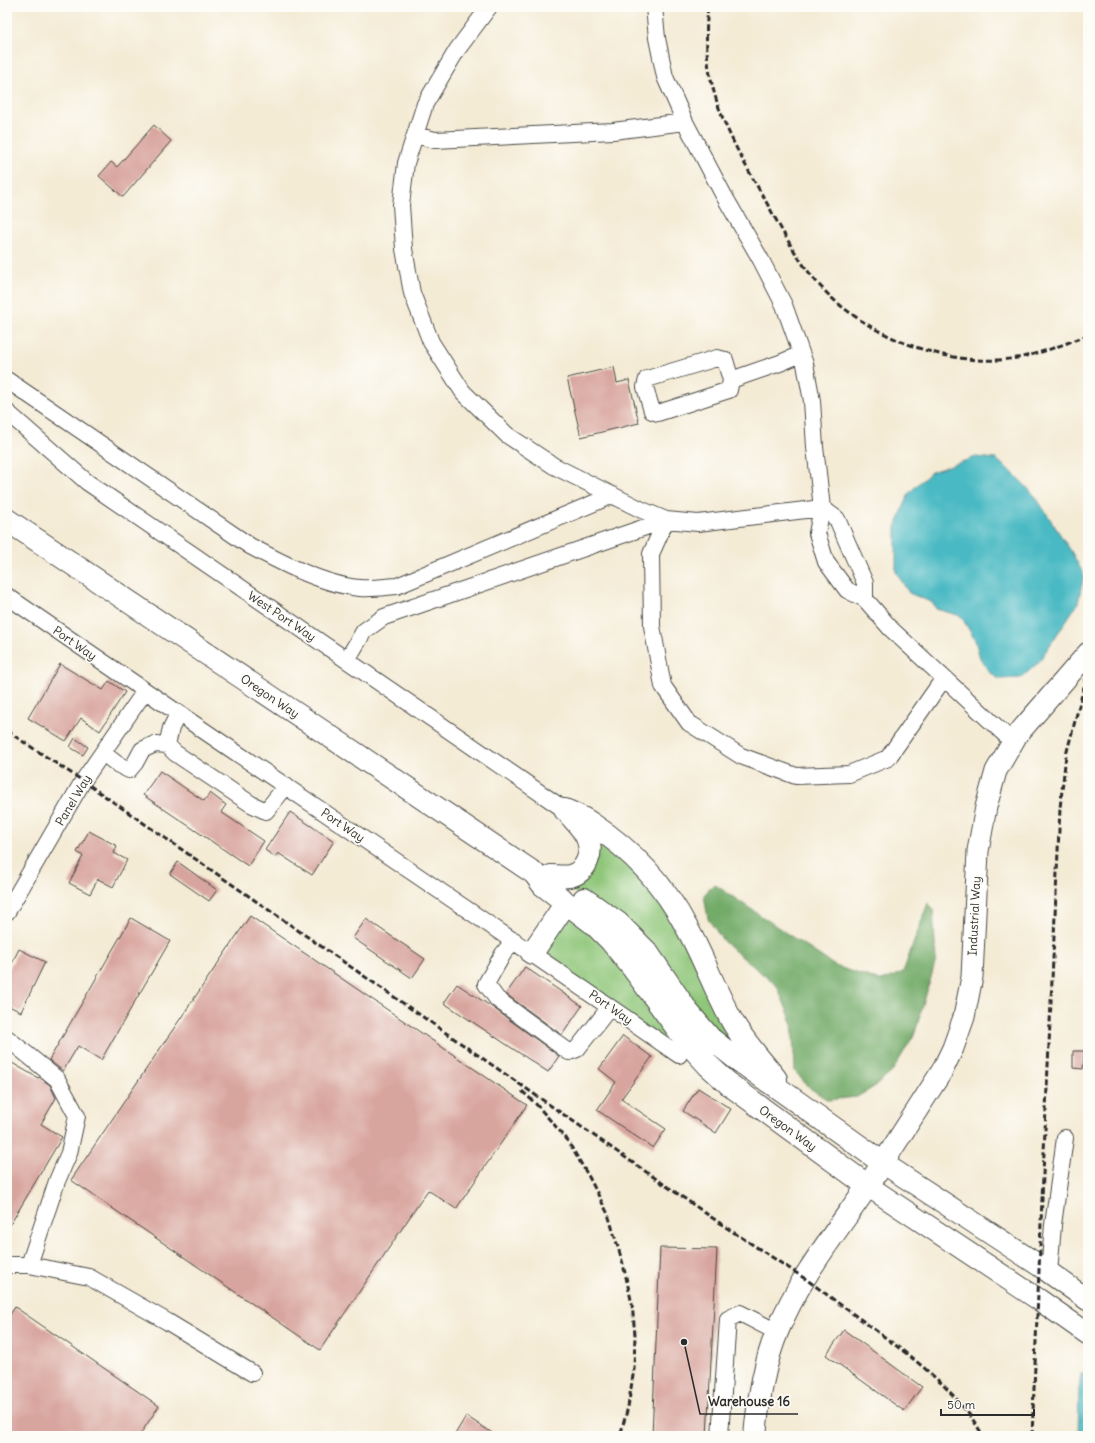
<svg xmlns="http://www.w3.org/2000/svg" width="1095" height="1443" font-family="Delius,sans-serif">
<rect width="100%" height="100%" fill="#fdfcf7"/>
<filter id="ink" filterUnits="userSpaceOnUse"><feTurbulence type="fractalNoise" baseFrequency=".025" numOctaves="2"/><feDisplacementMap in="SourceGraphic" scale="8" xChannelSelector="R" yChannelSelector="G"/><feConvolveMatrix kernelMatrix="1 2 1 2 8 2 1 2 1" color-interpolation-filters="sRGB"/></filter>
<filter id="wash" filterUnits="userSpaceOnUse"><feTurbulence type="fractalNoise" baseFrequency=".012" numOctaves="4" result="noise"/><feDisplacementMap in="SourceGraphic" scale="16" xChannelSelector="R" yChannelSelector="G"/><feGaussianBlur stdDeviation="0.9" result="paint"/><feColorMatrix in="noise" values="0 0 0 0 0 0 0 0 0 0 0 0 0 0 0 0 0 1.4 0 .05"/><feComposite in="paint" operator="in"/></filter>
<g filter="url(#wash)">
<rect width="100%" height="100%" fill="#f4ebd5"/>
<path fill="#8fc679" stroke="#5d7852" d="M581 829 636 859 733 1023 734 1057 618 923 567 887 581 870Z
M567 903 687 1042 679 1055 532 953Z"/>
<path fill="#73ab69" stroke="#4f6b4a" d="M714 884 835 966 882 981 903 972 928 903 933 908 936 960 915 1033 892 1072 874 1087 857 1097 828 1100 808 1087 795 1071 792 1022 777 986 724 942 708 919 704 895Z"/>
<path fill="#4ab9c3" stroke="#3a7277" d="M976 457 996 459 1015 475 1035 496 1071 551 1084 575 1078 603 1038 663 1021 678 999 679 989 672 980 658 975 640 961 616 936 609 933 603 909 593 896 572V527L909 493 931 472Z
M1086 1372 1088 1374V1436H1078L1079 1389 1081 1374Z"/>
<g id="blocks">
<path fill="#d8a59e" d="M154 125 171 141 123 197 99 176 111 162 117 167Z
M614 367 617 383 629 380 639 423 581 437 567 378Z
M60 664 103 690 109 681 125 692 100 731 81 718 66 741 28 718Z
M75 738 88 747 83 755 70 747Z
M160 771 204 801 210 793 226 805 221 812 264 841 248 866 143 795Z
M290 812 334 841 312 875 278 853 275 857 265 850Z
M89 831 117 846 114 853 127 860 113 887 98 879 90 894 69 883 83 856 77 852Z
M178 862 217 890 209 901 170 874Z
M250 916 527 1105 456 1209 428 1190 320 1350 71 1180Z
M131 918 170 941 101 1060 78 1046 63 1071 49 1060Z
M366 919 425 959 412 978 353 938Z
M19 949 45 962 21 1012 7 1005V973Z
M525 967 582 1006 562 1035 506 994Z
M457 984 492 1007 559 1056 548 1072 444 1003Z
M623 1036 652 1057 621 1099 666 1129 653 1148 597 1110 616 1082 599 1069Z
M1073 1051H1084L1083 1069 1073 1068Z
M7 1060 38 1078 39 1077 50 1085 56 1098 41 1124 62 1137 7 1230Z
M698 1088 731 1109 716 1133 683 1111Z
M660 1248 717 1249 707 1436H652Z
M15 1307 159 1406 139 1436H7V1319Z
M844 1330 922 1387 904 1411 826 1355Z
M466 1416 497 1436H454Z"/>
</g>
</g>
<g filter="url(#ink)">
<use href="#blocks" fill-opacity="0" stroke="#494844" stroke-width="1"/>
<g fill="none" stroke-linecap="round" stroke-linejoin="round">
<defs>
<path id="minor" d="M489 7 457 50 425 104 406 163 401 205 404 249 412 293 431 342 463 392 507 435 554 466 642 510 666 520 698 523 822 508 837 519 865 583V599
M654 7 657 38 665 77 685 122 723 194 761 260 784 305 805 364 812 401 815 447 822 508 817 533 826 562 847 590 865 599 891 629 1013 742
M415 135 435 140 613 131 685 122
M7 380 250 546C282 563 324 585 360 588 372 589 385 587 397 586L613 495
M731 380 725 360 717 358 647 379 645 387 652 411 658 413 729 390 731 380 780 363 801 354
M7 412 87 482 565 810
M666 520 651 554 652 626 663 686 689 723 741 756 796 776 849 774 888 758 944 678
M7 596C230 750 456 900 679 1055
M347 660 364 631 384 617 666 520
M178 714 171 728 167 745 175 753 251 804 266 811 286 786
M103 753 117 764 129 770 135 763 142 750 155 744 167 745
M7 912 83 781 145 691
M514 940 503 954 486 984 497 999 569 1052 577 1049 610 1007
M7 1038 57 1079 77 1116 69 1153 57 1181 29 1265
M7 1265H29L89 1277 168 1322 252 1373
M1049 1273 1053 1225 1065 1138
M720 1436 728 1319 740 1313 777 1332"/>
<path id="major" d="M1088 653 1017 735 996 771 986 807 978 851 972 977 964 1017 953 1048 942 1071 883 1163 1040 1266 1088 1300
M868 1186 1038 1299 1088 1334"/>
<path id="highway" d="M7 520 534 873 543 885 594 924 611 941 632 967 687 1042 708 1065 730 1085 868 1186
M565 810C574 814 584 818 592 824 632 850 665 886 687 928 704 958 715 991 732 1021 744 1042 761 1060 776 1079
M551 876C557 876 564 877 570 876 586 872 594 853 587 838 584 830 576 822 570 815
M584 899 618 923 647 952 688 1012 710 1038 734 1057 883 1163C847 1219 802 1270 777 1332 764 1364 758 1401 755 1436
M532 953 566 903"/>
</defs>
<use href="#minor" stroke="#494844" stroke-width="18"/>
<use href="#major" stroke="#494844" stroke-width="23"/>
<use href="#highway" stroke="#494844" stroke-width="24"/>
<use href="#minor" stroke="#fff" stroke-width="16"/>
<use href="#major" stroke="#fff" stroke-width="21"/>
<use href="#highway" stroke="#fff" stroke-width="22"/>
<path stroke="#2b2b2b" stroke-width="3" stroke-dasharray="6 3" stroke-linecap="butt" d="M708 7C700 82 724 128 760 191 779 224 796 260 822 288 868 338 955 371 1022 357 1045 352 1067 343 1088 335
M7 731 83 781 727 1228C753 1245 778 1261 804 1278 824 1292 843 1307 863 1321 907 1354 955 1386 983 1436
M522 1091 535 1103 566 1138 589 1177 608 1214 623 1264 632 1304 635 1335 634 1369 628 1407 620 1436
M1032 1436 1044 1152 1060 808 1066 755 1088 672"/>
</g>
</g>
<g text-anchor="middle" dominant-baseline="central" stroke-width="3.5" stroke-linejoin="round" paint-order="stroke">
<g font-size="12" fill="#2b2b2b" stroke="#fdfcf7">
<text transform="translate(282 616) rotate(34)">West Port Way</text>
<text transform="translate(75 643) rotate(35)">Port Way</text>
<text transform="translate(270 696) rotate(34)">Oregon Way</text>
<text transform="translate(73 800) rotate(-59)">Panel Way</text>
<text transform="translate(343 825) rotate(34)">Port Way</text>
<text transform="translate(974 916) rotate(-87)">Industrial Way</text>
<text transform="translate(611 1007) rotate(35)">Port Way</text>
<text transform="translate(788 1128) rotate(36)">Oregon Way</text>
</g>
</g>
<path fill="none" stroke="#2b2b2b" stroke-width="1.5" d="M684 1342L700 1414H798"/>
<circle fill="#2b2b2b" stroke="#fdfcf7" stroke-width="1.5" cx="684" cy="1342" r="4"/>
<g font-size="13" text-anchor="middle" font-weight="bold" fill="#2b2b2b" stroke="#fdfcf7" stroke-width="3.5" stroke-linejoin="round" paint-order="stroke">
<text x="749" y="1406">Warehouse 16</text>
</g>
<rect width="1095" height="1443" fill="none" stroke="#fdfcf7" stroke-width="24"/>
<path d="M941 1409v6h93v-6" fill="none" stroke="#2b2b2b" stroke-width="2"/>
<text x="947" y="1409" font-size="12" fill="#2b2b2b" stroke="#fdfcf7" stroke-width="3" paint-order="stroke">50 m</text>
</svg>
